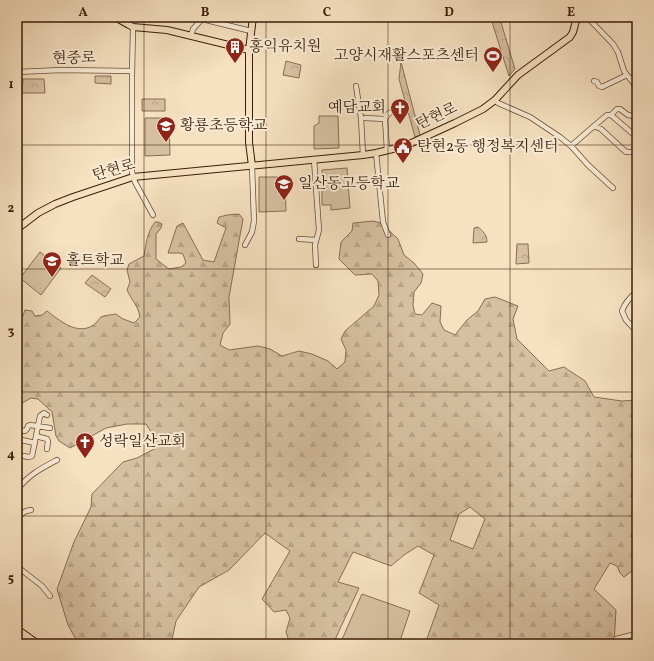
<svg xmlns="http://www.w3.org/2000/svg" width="654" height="661" font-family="Vollkorn,'Noto Serif KR',serif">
<defs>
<pattern id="forest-firs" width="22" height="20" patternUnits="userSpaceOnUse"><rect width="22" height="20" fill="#d6c0a1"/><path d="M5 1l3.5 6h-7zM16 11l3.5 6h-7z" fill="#b9a589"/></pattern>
<pattern id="park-crowns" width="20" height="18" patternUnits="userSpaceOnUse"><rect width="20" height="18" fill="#d6c0a1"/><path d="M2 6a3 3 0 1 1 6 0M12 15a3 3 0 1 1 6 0" fill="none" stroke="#b9a589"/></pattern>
</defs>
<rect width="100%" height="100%" fill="#f6e1c0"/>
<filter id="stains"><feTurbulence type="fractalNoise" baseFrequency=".005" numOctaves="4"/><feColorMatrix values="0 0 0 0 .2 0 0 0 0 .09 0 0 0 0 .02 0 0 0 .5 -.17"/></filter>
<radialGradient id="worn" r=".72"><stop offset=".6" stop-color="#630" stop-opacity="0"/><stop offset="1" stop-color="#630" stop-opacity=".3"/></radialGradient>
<path fill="#d6c0a1" stroke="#896e55" d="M319 116H338L339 148 314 149V126L319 123Z
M145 118H169L170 155 145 156Z
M347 168 350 208 331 210V205H322V170Z
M259 177H285L286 211 259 212Z
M40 252 61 268 41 295 20 278Z
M362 594 410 611 399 644H340Z"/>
<path fill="url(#forest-firs)" stroke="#896e55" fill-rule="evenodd" d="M239 214 243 219 229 297 230 324 223 333 220 345 229 350 258 346 270 349 282 356 299 351 312 354 328 361 337 369 345 362 346 350 341 339 345 331 374 306 379 295 378 281 372 274 355 275 339 259 341 242 352 231 353 223 373 221 381 223 398 239 404 255 414 263 423 274 421 283 414 292 413 305 415 314 422 315 432 303 441 306 440 322 444 330 455 335 467 320 478 311 485 299 495 297 518 306 513 319 517 339 549 371 564 367 585 381 594 397 622 401 637 400V567L624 577 620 573 617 566 610 563 594 589 616 610 614 644H425L439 605 419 593 434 555 418 546 404 555 391 566 353 552 338 582 359 588 333 644H290L286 632 290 618 286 610 274 612 262 599 290 551 265 533 229 570 199 587 176 621 171 644H78V643L68 625 57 589 74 542 91 507 92 494 123 462 137 458 156 448 153 435 146 424H127L106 428 70 448 59 441 56 436 52 412 38 399 31 398 17 406V340L19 339C19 328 21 320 25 310L32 311 35 316 42 315 47 311C59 320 76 335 92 326 96 324 98 320 101 317 105 315 112 315 116 314L123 319 134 323 140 317C138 305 132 301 127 290L130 282 127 270 129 264 144 256C146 244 147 233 155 222H158L162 224 161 228 156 234V259L169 269 181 267 186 263 183 254 179 253H168L177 226 183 223 203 260 214 262 226 228 217 223 219 217 227 215ZM470 507 485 519 473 549 450 540 459 514Z"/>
<path fill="url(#park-crowns)" stroke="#896e55" d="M500 19 515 69 509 76 492 22Z
M286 61 301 65 299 78 283 75Z
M401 62 420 135 415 137 399 79Z
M95 76H111V84L95 83Z
M23 79H44L45 93H22Z
M142 99H165V111H142Z
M478 227C483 231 487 235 487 242L473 243 474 228Z
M517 244H528L529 263 516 264Z
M92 275 111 289 105 297 85 283Z"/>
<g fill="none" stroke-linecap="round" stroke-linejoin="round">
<defs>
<path id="minor" d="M587 17 613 44 618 52 624 71 634 84 637 92
M133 27 132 76V172L135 182 153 215
M191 36 193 29 202 19 251 31
M17 72 61 70 132 71
M630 79 637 75
M594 81 597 82 599 86 602 87 627 75
M356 86 361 118 363 155
M495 100 498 103 530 117 560 137 571 146 588 165 613 188
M611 115 617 109H620L628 115 633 116 637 120
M365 118 385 119
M594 126 607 115H611L632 133 637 136
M571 146 594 126 601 129 626 152H637
M387 150 385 119 388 114 393 111
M376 153 383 222 388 235
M314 159 319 230 315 245 316 265
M299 239 316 240
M245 245 252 232 254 221 252 166
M637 292C630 297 625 303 622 311L626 320 637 332
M19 430 25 431 27 429 28 426 30 425 50 428
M36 436 47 439 48 441 47 449
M17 439 35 443
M17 455 29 457 32 456 40 416 44 413 47 415
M17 463H18
M17 490C28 475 42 468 57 460
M17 517 26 511 31 510
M17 563 19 568 42 586 50 596
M616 639 632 635 637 638"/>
<path id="major" d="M115 17 129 25 133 27 167 30 249 50
M252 166 249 142V50L253 17
M17 229 38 213 55 204 73 197 133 177 363 155 376 153 405 146 455 123 483 109 495 100 518 75 570 37 573 32 577 17
M17 629 38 644
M17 634 31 644"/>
</defs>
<use href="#minor" stroke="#6a4e37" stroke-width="6"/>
<use href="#major" stroke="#3c1d09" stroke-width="8"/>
<use href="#minor" stroke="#f9ecd6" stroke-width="4.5"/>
<use href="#major" stroke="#f6e1c0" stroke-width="6"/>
</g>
<path fill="none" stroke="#3c1d09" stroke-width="1" stroke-opacity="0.55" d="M144 17V644M266 17V644M388 17V644M510 17V644M17 145H637M17 269H637M17 392H637M17 516H637"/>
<defs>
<symbol id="building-pin" viewBox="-11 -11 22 30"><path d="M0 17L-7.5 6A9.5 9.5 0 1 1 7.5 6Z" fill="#8f2418" stroke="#f9ecd6"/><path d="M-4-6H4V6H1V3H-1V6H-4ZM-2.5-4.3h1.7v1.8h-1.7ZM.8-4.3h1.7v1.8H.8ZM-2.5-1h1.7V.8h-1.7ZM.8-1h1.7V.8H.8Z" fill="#fff"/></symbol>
<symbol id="stadium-pin" viewBox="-11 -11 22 30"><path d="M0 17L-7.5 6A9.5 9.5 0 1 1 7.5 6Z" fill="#8f2418" stroke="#f9ecd6"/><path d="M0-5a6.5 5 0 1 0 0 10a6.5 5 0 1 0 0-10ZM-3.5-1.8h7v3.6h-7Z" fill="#fff"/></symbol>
<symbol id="church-pin" viewBox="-11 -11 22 30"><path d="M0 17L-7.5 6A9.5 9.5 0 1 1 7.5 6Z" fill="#8f2418" stroke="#f9ecd6"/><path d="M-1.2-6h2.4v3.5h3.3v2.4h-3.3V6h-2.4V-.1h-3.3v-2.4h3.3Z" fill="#fff"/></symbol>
<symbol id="school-pin" viewBox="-11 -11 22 30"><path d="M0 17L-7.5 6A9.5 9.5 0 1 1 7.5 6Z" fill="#8f2418" stroke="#f9ecd6"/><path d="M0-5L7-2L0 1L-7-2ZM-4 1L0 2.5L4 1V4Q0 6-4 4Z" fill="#fff"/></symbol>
<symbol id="civic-pin" viewBox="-11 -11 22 30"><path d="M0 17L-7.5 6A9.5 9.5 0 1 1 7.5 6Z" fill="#8f2418" stroke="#f9ecd6"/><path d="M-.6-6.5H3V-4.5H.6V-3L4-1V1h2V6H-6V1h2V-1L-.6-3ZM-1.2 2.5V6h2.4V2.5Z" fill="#fff"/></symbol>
</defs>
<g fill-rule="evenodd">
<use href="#building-pin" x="224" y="36" width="22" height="30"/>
<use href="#stadium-pin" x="482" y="45" width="22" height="30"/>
<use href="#church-pin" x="389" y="97" width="22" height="30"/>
<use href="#school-pin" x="155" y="115" width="22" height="30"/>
<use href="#civic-pin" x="392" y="136" width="22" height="30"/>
<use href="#school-pin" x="273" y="173" width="22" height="30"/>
<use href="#school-pin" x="41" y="250" width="22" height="30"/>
<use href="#church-pin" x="74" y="431" width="22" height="30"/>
</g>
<g text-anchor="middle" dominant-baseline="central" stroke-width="4" stroke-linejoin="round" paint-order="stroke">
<g font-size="15" fill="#3c1d09" stroke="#f9ecd6" text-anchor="start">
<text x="249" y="47">홍익유치원</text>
<text x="479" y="56" text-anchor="end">고양시재활스포츠센터</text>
<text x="386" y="108" text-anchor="end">예담교회</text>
<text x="180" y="126">황룡초등학교</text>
<text x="417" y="147">탄현2동 행정복지센터</text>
<text x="298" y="184">일산동고등학교</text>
<text x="66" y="261">홀트학교</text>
<text x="99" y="442">성락일산교회</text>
</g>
<g font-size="15" fill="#3c1d09" stroke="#f9ecd6">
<text transform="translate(74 59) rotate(-1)">현중로</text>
<text transform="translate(437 117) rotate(-25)">탄현로</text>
<text transform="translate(114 171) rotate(-16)">탄현로</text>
</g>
</g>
<rect width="654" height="661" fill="none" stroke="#f6e1c0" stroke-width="44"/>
<rect x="22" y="22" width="610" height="617" fill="none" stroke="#3c1d09" stroke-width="1.5"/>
<g font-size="13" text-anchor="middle" font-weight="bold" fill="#3c1d09">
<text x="83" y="16">A</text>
<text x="205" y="16">B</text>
<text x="327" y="16">C</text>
<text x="449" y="16">D</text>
<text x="571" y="16">E</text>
<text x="11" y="88">1</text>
<text x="11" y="212">2</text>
<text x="11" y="335">3</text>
<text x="11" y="458">4</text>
<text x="11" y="582">5</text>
</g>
<rect width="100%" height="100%" filter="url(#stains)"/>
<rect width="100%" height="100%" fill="url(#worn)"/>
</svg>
